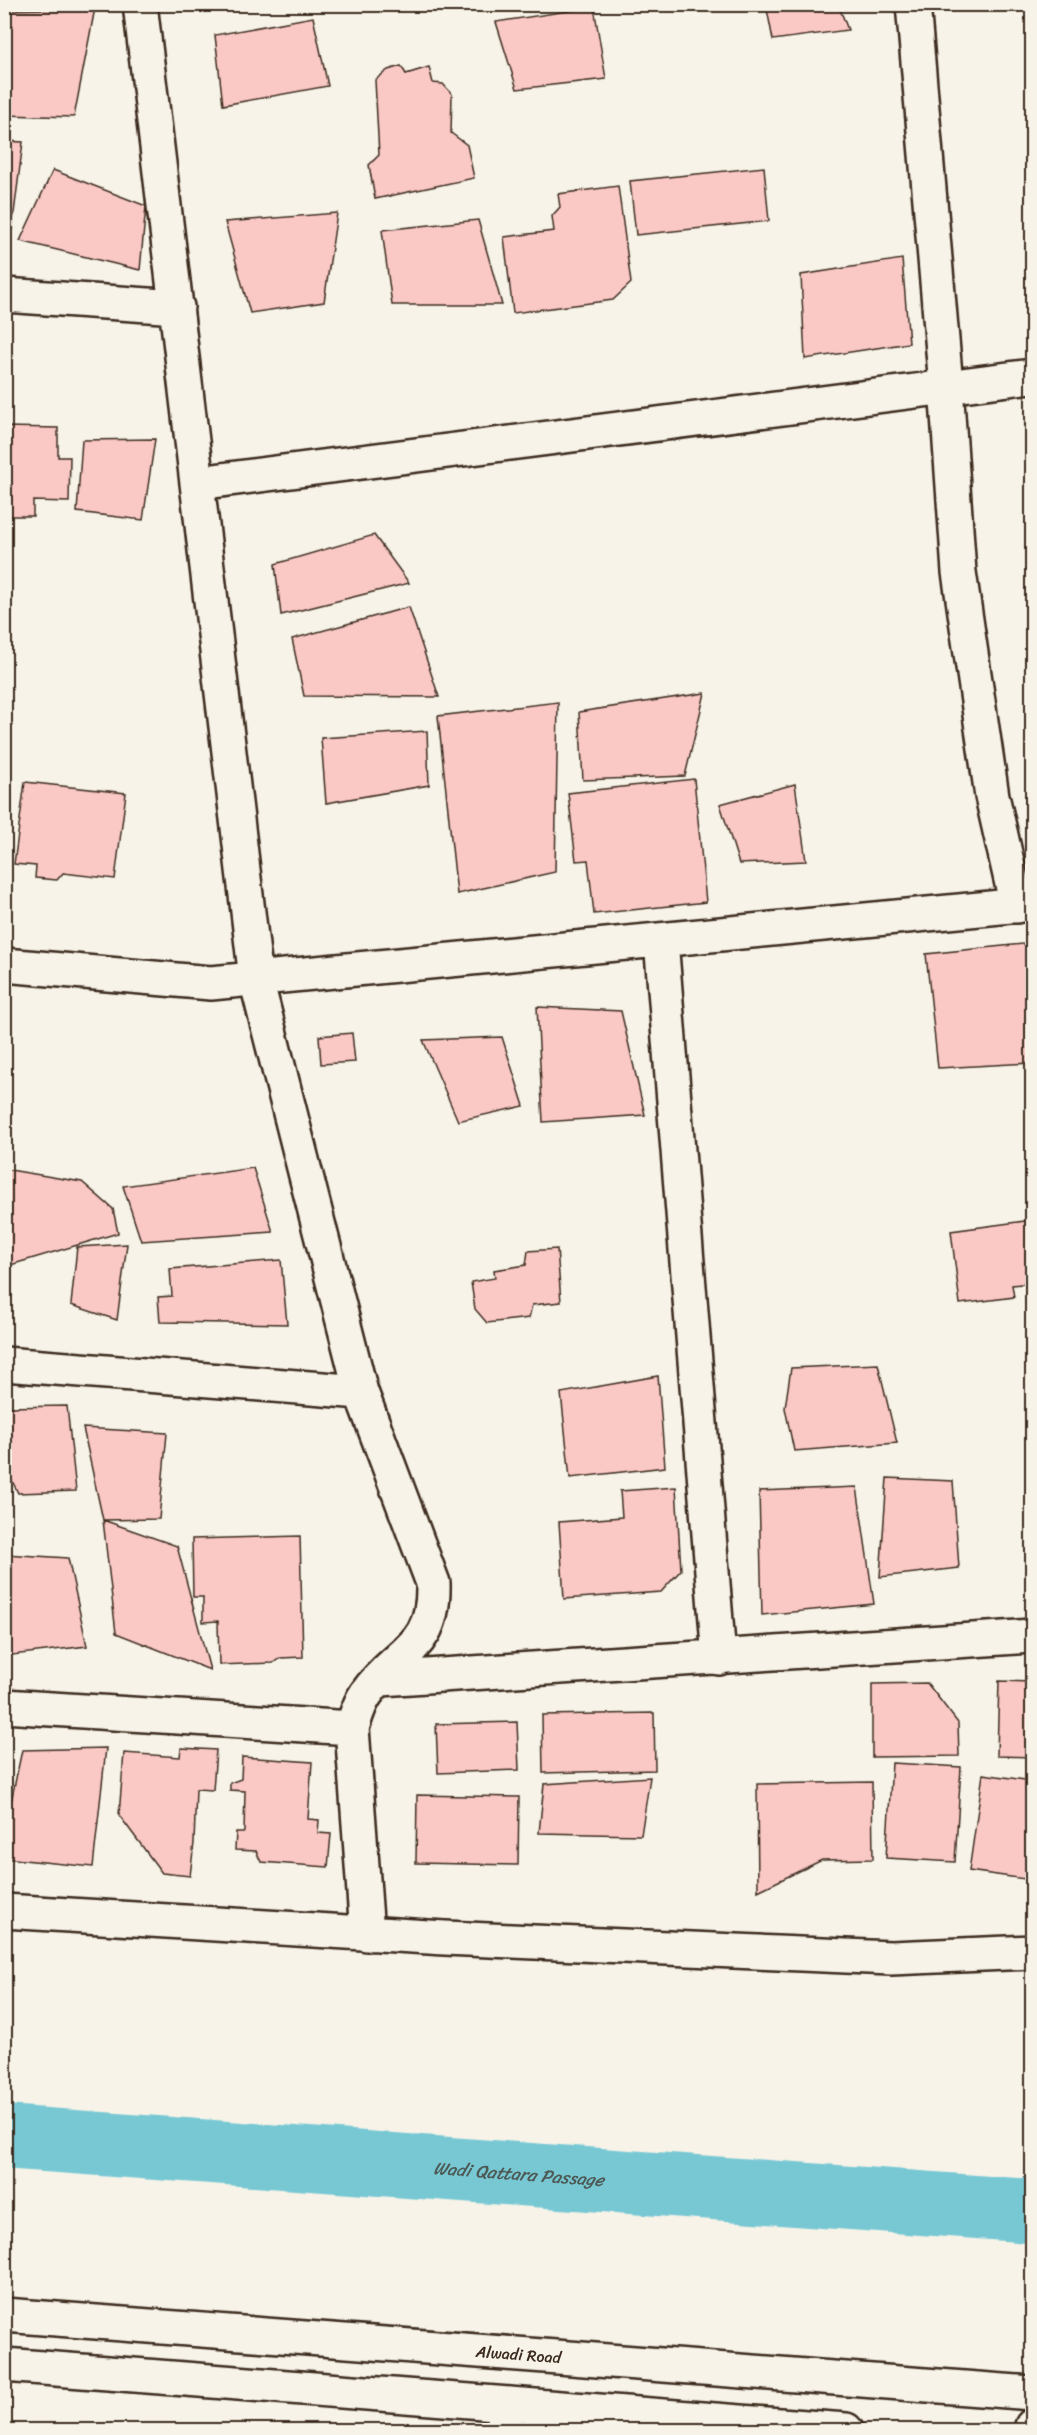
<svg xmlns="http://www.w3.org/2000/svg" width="1037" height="2435" font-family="Sriracha,sans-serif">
<rect width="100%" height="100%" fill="#f7f3e8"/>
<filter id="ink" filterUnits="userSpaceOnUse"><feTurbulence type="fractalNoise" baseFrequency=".0167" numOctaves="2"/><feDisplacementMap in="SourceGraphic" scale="12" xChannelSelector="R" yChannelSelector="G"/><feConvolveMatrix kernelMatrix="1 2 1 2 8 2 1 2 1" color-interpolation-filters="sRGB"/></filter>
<g filter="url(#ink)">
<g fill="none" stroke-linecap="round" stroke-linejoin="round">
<path stroke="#78c8d4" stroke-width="64" id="s1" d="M4 2137 1032 2211"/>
</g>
<path fill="#fac9c6" stroke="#3b2a1e" stroke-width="1.5" d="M766 4H838L848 30 773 40Z
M594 7 606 79 517 89 496 22Z
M95 8 74 117 4 115V10Z
M313 17 328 86 223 105 215 35Z
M401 66 406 74 429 67 433 83 443 84 452 94 451 133 467 145 474 178 375 199 369 165 379 155 375 80 388 70Z
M4 141 23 142 12 229H4Z
M764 167 769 221 636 235 630 181Z
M53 170 146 206 140 270 20 241Z
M618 186 631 283 613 300 513 313 504 237 554 231 552 216 560 207 558 194Z
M337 213 324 302 250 313 225 222Z
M478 220 502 305H392L382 230Z
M902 259 909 343 805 359 801 275Z
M4 427 58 428V457H70L69 502 33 501V516H4Z
M155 439 143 520 77 512 82 440Z
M374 535 409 583 281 615 275 564Z
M409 607 439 697 304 696 292 639Z
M705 693 685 776 583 780 579 712Z
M558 702 555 872 457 894 438 716Z
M427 731 429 785 326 803 321 738Z
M694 779 706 902 594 914 588 860 576 861 568 793Z
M25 782 126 793 115 879 63 873 57 880 35 878 36 866 14 864Z
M795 784 806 861 739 864 720 804Z
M1032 943V1063L938 1068 926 954Z
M537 1007 621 1011 645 1115 543 1122Z
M352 1033 355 1062 321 1064 319 1036Z
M502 1037 524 1106 458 1121 423 1040Z
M253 1168 273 1232 141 1241 123 1186Z
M4 1169 82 1182 113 1209 118 1233 7 1266Z
M1032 1220V1283L1012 1285 1014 1297 960 1304 951 1231Z
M127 1244 117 1320 71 1305 77 1247Z
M557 1249 561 1302 532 1305 529 1318 487 1323 475 1309 471 1282 495 1278 494 1270 526 1265 528 1251Z
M281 1260 287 1324 160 1322 158 1297 172 1296 170 1269Z
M878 1364 897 1443 794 1451 785 1408 791 1368Z
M658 1376 665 1467 570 1478 561 1393Z
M67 1406 76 1491 18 1493 4 1464V1407Z
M83 1428 167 1433 159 1519 103 1520Z
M887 1478 953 1481 959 1568 880 1577Z
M676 1487 681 1570 661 1592 564 1599 559 1522 622 1517 620 1491Z
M857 1487 874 1604 762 1615 759 1491Z
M103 1520 177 1546 210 1670 116 1633Z
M300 1536 303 1657 280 1658 273 1663 219 1665 218 1621 203 1622V1597H193L192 1539Z
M4 1554 68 1558 87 1646 4 1656Z
M999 1681 1032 1682V1757L997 1756Z
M927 1683 958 1723 959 1756 872 1757V1684Z
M654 1713 655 1770 543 1773 542 1715Z
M517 1722 519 1770 438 1773 436 1724Z
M106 1748 93 1867 4 1858V1835L22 1750Z
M181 1748 216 1750 213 1790 196 1789 194 1843 190 1876 162 1873 119 1815 124 1753 180 1757Z
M242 1757 312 1762 308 1819 319 1820 318 1833 331 1834 328 1867 261 1862 256 1851 235 1850 236 1832H244L245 1791 230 1790V1783L241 1779Z
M892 1763 961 1767 955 1862 886 1858Z
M983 1774 1032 1781V1880L969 1871Z
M650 1777 641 1835 539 1833 544 1784Z
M872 1782 873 1859 822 1860 758 1891 757 1784Z
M417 1795 519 1797 518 1865 416 1863Z"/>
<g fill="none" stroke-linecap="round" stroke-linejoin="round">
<defs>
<path id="minor" d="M140 4 256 979 361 1392 433 1583C435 1651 397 1649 366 1694 359 1704 356 1716 352 1728L367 1934
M913 4 946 386 959 572 992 796 1017 906
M4 295 177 307
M198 483 1032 376
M661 940 719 1658
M4 965 211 983 1032 904
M4 1364 361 1392
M381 1679 1032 1636
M4 1706 352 1728
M4 1911 445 1938 891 1958 1032 1952
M503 2430 505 2405"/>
<g id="secondary">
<path id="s2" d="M4 2315 1032 2393"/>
<path d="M4 2365 846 2430"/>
<path d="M1031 2430 1032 2426"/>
</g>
</defs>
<use href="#minor" stroke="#3b2a1e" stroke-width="38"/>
<use href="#secondary" stroke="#3b2a1e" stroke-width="38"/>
<use href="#minor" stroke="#f7f3e8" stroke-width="33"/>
<use href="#secondary" stroke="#f7f3e8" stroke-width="33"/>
</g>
</g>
<g text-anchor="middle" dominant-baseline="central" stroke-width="4.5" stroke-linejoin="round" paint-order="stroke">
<g font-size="16" fill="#3b2a1e" stroke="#f7f3e8">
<text stroke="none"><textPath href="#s2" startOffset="516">Alwadi Road</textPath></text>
</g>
<g font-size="18" font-style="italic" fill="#4d5955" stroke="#f7f3e8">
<text stroke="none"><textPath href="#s1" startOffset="516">Wadi Qattara Passage</textPath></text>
</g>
</g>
<rect width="1037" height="2435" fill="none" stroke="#f7f3e8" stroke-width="24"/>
<rect x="12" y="12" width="1013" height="2411" fill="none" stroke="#3b2a1e" stroke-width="2" filter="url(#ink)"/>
</svg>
